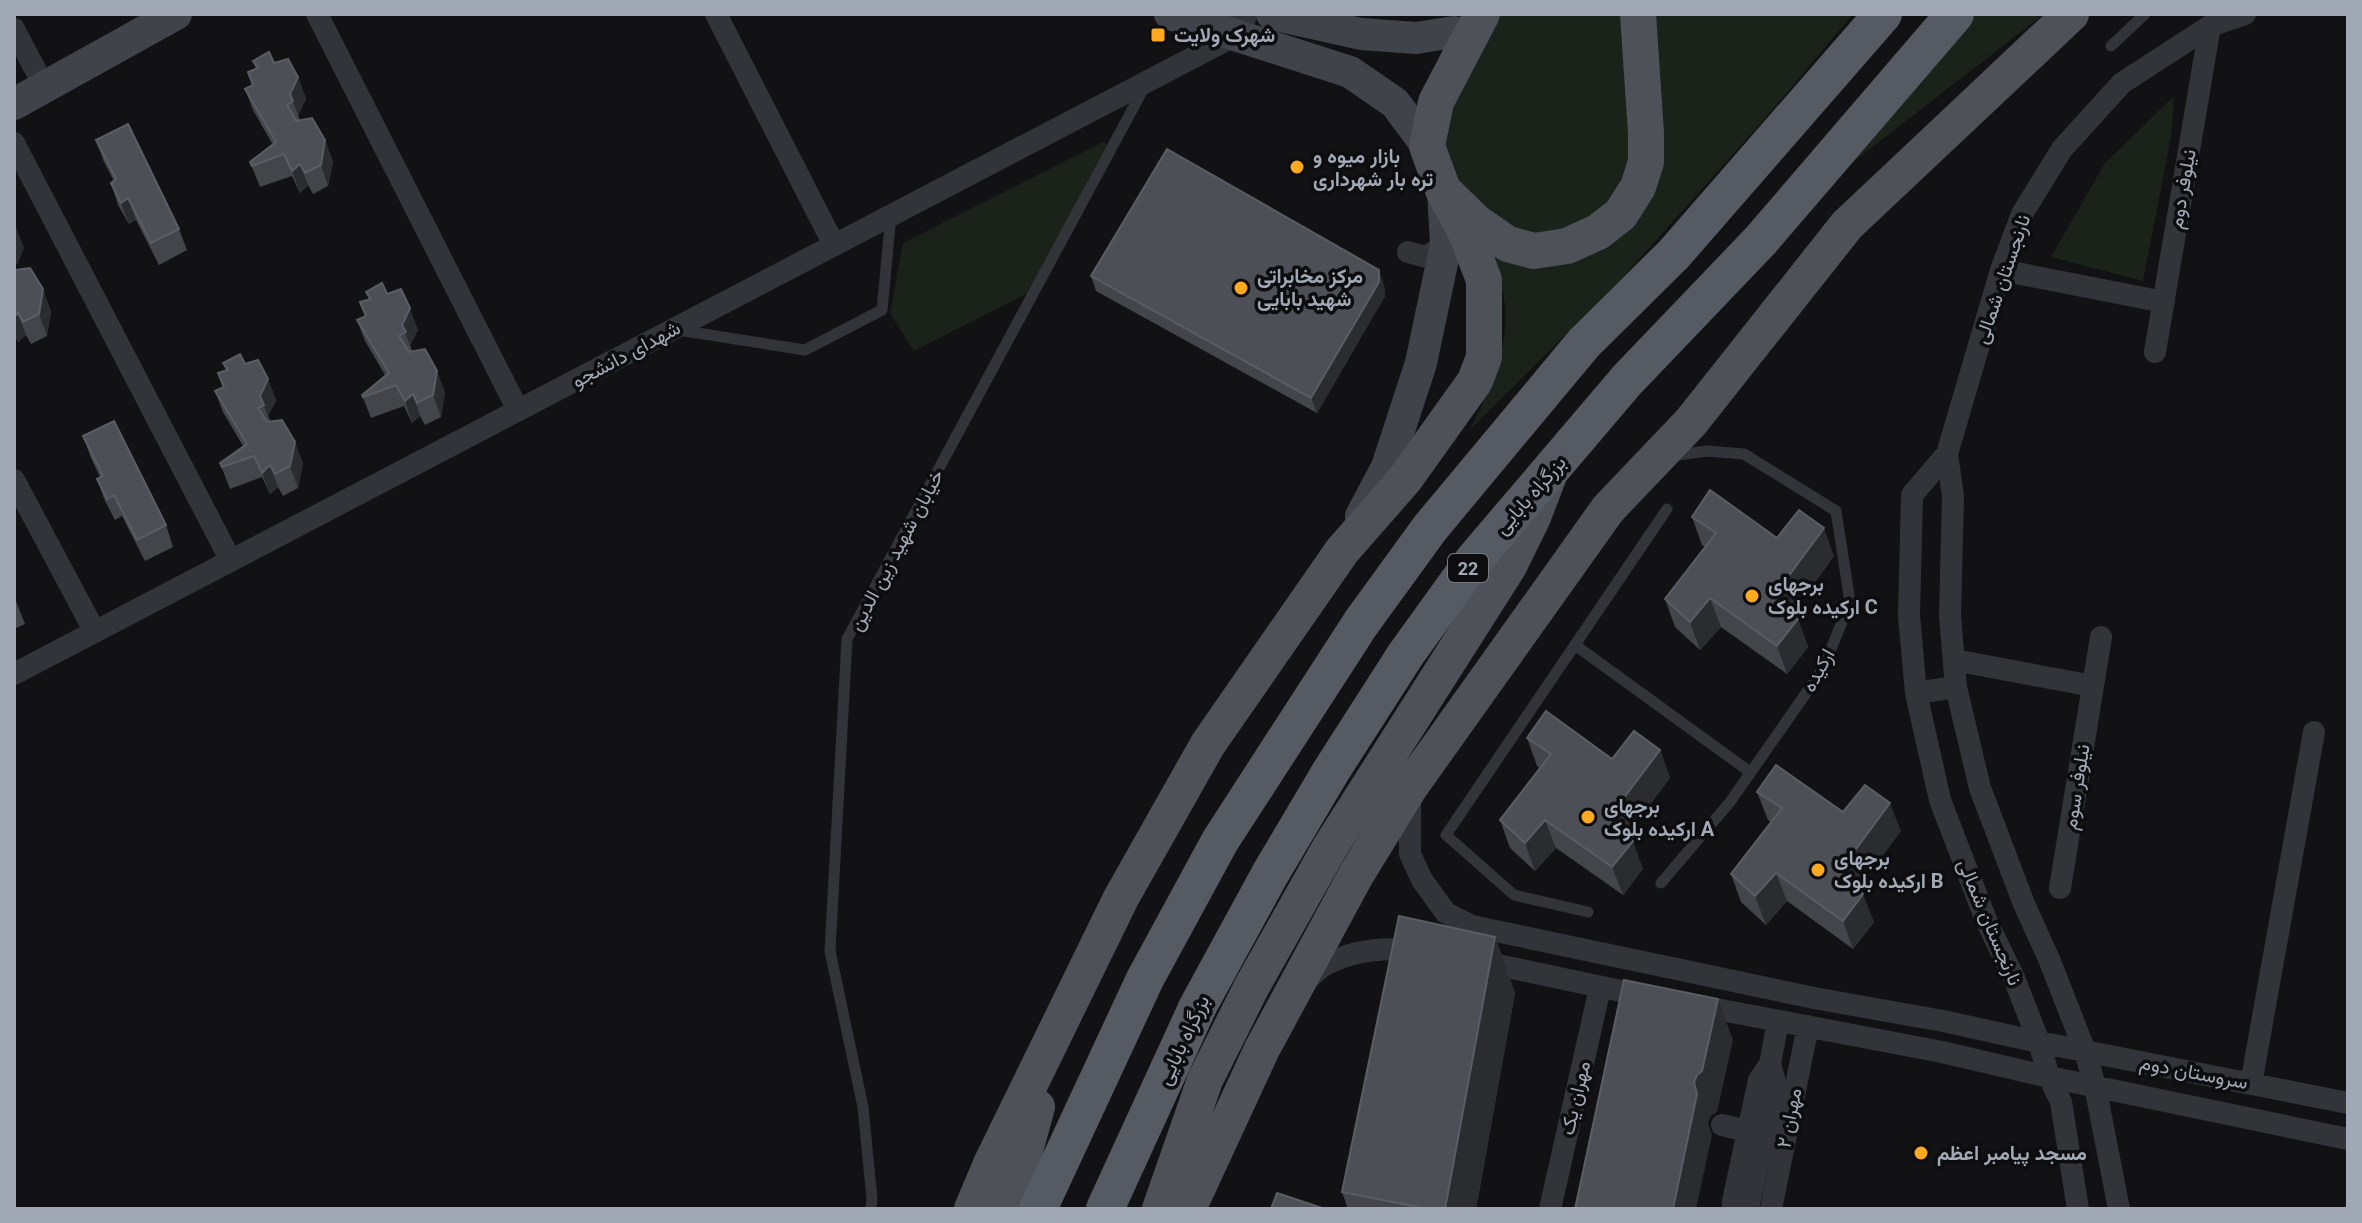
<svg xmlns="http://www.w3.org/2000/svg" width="2362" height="1223" font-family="Roboto,Vazirmatn,sans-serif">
<rect width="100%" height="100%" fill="#121214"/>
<path fill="#1a221a" d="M1495 14H1628L1636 142 1623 192 1575 234H1510L1448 171 1439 126Z
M1651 14H1853L1763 121 1622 278 1470 430C1491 386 1513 343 1503 293 1499 274 1490 257 1483 240L1624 227Z
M1976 14H2044L1830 180 1932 68Z
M2174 96 2171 137 2143 281 2051 257 2105 163Z
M1103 142 1107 144 1030 292 914 351 890 313 903 243Z"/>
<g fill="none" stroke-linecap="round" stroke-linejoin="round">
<path stroke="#323439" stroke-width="11" d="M2111 46 2145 14
M678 330 805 350 882 310 891 215
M1575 645 1750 772
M1661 883 1730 802 1823 669 1850 602 1836 511 1744 454 1707 451 1671 456
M1588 912 1514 895 1446 835 1667 509
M871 1209 872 1199 863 1107 830 951 847 639 1145 86"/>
<path stroke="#323439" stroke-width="22" d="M317 14 518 410
M716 14 834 245
M14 29 45 88
M14 143 231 561
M1408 252 1426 257 1446 244
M2001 270 2164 302
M2155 352 2210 26
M1947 454 1953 496 1950 615 1956 687 1980 788 2024 904 2049 959 2085 1051 2095 1086 2119 1209
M14 480 95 632
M1954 660 2093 686
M14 674 1238 34
M1916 693 1956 687
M1410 792V854L1422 880 1446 913 1472 926 1814 998 1943 1021 2039 1042 2348 1103
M2060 888 2101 637
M1479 961 1649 997
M1305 982C1311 976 1318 969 1325 965 1354 949 1390 947 1422 951
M1695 1005 1942 1052 2049 1077 2348 1139
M2251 1084 2314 732
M1722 1125 1747 1131
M1550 1209 1600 988
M1733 1209V1201L1759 1080 1770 1064 1778 1021
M1748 1209 1775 1082 1770 1064
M1771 1209 1808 1026
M2078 1209 2061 1102 2049 1077 2039 1042 2014 978 1986 920 1940 800 1916 693 1909 616 1912 495 1947 454 2001 270 2022 214 2062 149 2122 83 2210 26 2245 14"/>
<path stroke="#323439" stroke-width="28" d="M1238 34 1243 14"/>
<path stroke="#404349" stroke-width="32" d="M1170 14 1350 72 1395 103 1427 146
M1272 14 1361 34 1416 38 1454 32
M14 104 176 14
M1361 516 1387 467 1421 363 1446 244 1443 190"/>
<path stroke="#4e5158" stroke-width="36" d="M1482 14 1436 102 1427 146 1443 190 1476 222 1508 244 1534 251 1567 246 1598 232 1621 214 1638 187 1646 162V133L1638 14
M972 1209 991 1164 1121 898 1208 744 1342 551 1405 479 1475 381 1484 357V280L1466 233 1443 190
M1009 1209 1037 1107
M1160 1209 1205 1080 1252 986 1329 849 1509 566 1533 517 1548 478
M1188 1209 1262 1049 1356 875 1410 787 1608 509 1691 422 1847 225 2071 14"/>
<path stroke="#565a62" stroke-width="38" d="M1038 1209 1145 979 1220 841 1361 623 1430 528 1584 343 1674 254 1883 14
M1105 1209 1198 1006 1270 874 1331 771 1406 654 1473 561 1627 380 1761 240 1955 14"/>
</g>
<path fill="#43454a" d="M253 61 274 63 298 77 306 99 298 115 300 120 325 140 333 162 328 186 313 194 308 185 300 193 292 176 260 187 250 162 273 145 253 110 245 89 253 85 256 69Z
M96 140 179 229 187 250 159 265 136 220 129 224 118 205 111 183 114 181 104 162Z
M14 269 51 311 47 336 31 344 26 335 18 342 14 333Z
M1091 276 1384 285 1385 296 1317 413 1096 291Z
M366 292 387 294 418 330 410 345 412 351 445 392 441 417 425 425 420 416 412 423 404 406 371 418 362 395 385 375 365 341 357 320 365 316 369 300Z
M223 363 245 364 268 379 276 401 268 416 271 422 303 463 298 488 283 496 278 487 270 494 262 477 230 489 220 463 243 446 223 412 215 391 223 387 218 373 226 371Z
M83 436 166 525 173 547 145 561 122 516 115 520 105 501 97 479 100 477 91 458Z
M1692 517 1777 538 1834 556 1792 614 1798 619 1808 647 1787 674 1721 627 1700 650 1675 627 1665 599 1705 547 1702 545Z
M14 596 25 624 14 629Z
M1527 738 1612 759 1660 750 1670 778 1627 835 1643 869 1623 895 1556 848 1535 871 1510 848 1500 820 1540 768 1537 766Z
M1757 792 1843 812 1901 831 1857 889 1874 922 1853 949 1787 901 1766 925 1741 902 1731 874 1771 822 1768 820Z
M1495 937 1515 993 1476 1209H1348L1342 1192Z"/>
<path fill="#2b2c30" d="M298 77 306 99 298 115 290 94Z
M325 140 333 162 328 186 321 165Z
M300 164 308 185 300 193 292 171Z
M128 198 136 220 129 224 121 203Z
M16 227 24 248 18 263 14 266V232Z
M1379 270 1384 285 1385 296 1317 413 1311 398Z
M43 289 51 311 47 336 39 314Z
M410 308 418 330 410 345 402 325Z
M18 313 26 335 18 342 14 330V317Z
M437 371 445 392 441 417 433 395Z
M268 379 276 401 268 416 260 396Z
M413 394 420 416 412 423 405 401Z
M295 442 303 463 298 488 290 466Z
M270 465 278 487 270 494 262 473Z
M1824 528 1834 556 1783 625 1773 597Z
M1710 598 1721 627 1700 650 1690 622Z
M1798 619 1808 647 1787 674 1777 646Z
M1660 750 1670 778 1618 847 1608 819Z
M1890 803 1901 831 1849 900 1839 872Z
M1545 820 1556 848 1535 871 1525 843Z
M1633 841 1643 869 1623 895 1612 867Z
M1776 873 1787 901 1766 925 1755 896Z
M1863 894 1874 922 1853 949 1843 921Z
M1495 937 1515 993 1476 1209H1445Z
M1718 999 1733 1040 1717 1112 1711 1116 1708 1123 1712 1135 1696 1209H1673L1694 1082Z"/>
<path fill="#4d4f56" stroke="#5b5d65" stroke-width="2" d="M269 52 274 63 288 59 298 77 290 94 293 101 287 105 296 121 312 118 325 140 321 165 305 173 300 164 292 171 284 154 252 166 250 162 276 142 245 89 253 85 248 72 258 68 253 61Z
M128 124 179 229 151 243 128 198 121 203 111 183 116 179 96 140Z
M1167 149 1379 270V282L1311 398 1091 276Z
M30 268 43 289 39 314 23 322 18 313 14 317V269L15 270Z
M382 283 387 294 401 289 410 308 402 325 406 332 399 336 409 352 425 349 437 371 433 395 417 403 413 394 405 401 396 385 363 397 362 395 389 373 357 320 366 316 360 302 371 299 366 292Z
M240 354 245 364 258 360 268 379 260 396 264 405 258 408 267 422 282 420 295 442 290 466 275 474 270 465 262 473 254 456 222 467 220 463 247 444 215 391 224 387 218 373 228 370 223 363Z
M114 421 166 525 137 540 114 495 107 499 97 479 103 476 83 436Z
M1710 490 1777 538 1799 510 1824 528 1773 597 1798 619 1777 646 1710 598 1690 622 1665 599 1716 533 1692 517Z
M1546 711 1612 759 1634 731 1660 750 1608 819 1633 841 1612 867 1545 820 1525 843 1500 820 1551 754 1527 738Z
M1776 765 1843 812 1865 785 1890 803 1839 872 1863 894 1843 921 1776 873 1755 896 1731 874 1782 808 1757 792Z
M1399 916 1495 937 1445 1209H1428L1342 1192Z
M1624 980 1718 999 1702 1071 1697 1075 1694 1082 1697 1094 1673 1209H1575Z
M1277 1193 1325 1209H1271Z"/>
<g fill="#ffaa1e" stroke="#0d0d0f" stroke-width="3">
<rect x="1150" y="27" width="16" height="16" rx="4"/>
<circle cx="1297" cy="167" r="8"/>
<circle cx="1241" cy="288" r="8"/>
<circle cx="1752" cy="596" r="8"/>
<circle cx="1588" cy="817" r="8"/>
<circle cx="1818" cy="870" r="8"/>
<circle cx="1921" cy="1153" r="8"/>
</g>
<g text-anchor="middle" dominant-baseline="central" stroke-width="7" stroke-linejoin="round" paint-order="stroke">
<rect fill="#0d0d0f" stroke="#757a84" stroke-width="2" x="1448" y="554" width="40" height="28" rx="6"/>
<g font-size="18" font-weight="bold" fill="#a2a9b6">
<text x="1468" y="568">22</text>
</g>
<g font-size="20" font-weight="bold" fill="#a2a9b6" stroke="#0d0d0f" text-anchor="start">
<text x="1174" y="35">شهرک ولایت</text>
<text x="1313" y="156">بازار میوه و<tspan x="1313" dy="23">تره بار شهرداری</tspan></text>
<text x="1257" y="276">مرکز مخابراتی<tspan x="1257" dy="23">شهید بابایی</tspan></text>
<text x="1768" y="584">برجهای<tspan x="1768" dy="23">ارکیده بلوک C</tspan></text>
<text x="1604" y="806">برجهای<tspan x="1604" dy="23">ارکیده بلوک A</tspan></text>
<text x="1834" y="858">برجهای<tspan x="1834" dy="23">ارکیده بلوک B</tspan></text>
<text x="1937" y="1153">مسجد پیامبر اعظم</text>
</g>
<g font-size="20" fill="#a2a9b6" stroke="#0d0d0f">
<text transform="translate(2182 189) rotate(-80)">نیلوفر دوم</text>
<text transform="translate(2002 279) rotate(-71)">نارنجستان شمالی</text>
<text transform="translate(626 354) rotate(-28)">شهدای دانشجو</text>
<text transform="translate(1530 495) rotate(-49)">بزرگراه بابایی</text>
<text transform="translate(896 550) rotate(-62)">خیابان شهید زین الدین</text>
<text transform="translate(1818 670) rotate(-61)">ارکیده</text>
<text transform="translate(2076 787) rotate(-81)">نیلوفر سوم</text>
<text transform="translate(1990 922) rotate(67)">نارنجستان شمالی</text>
<text transform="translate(1183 1040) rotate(-65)">بزرگراه بابایی</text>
<text transform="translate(2194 1072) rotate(11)">سروستان دوم</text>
<text transform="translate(1575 1098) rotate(-77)">مهران یک</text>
<text transform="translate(1789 1118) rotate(-79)">مهران ۲</text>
</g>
</g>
<rect width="2362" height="1223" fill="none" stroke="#a2a9b6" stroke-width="32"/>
</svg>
